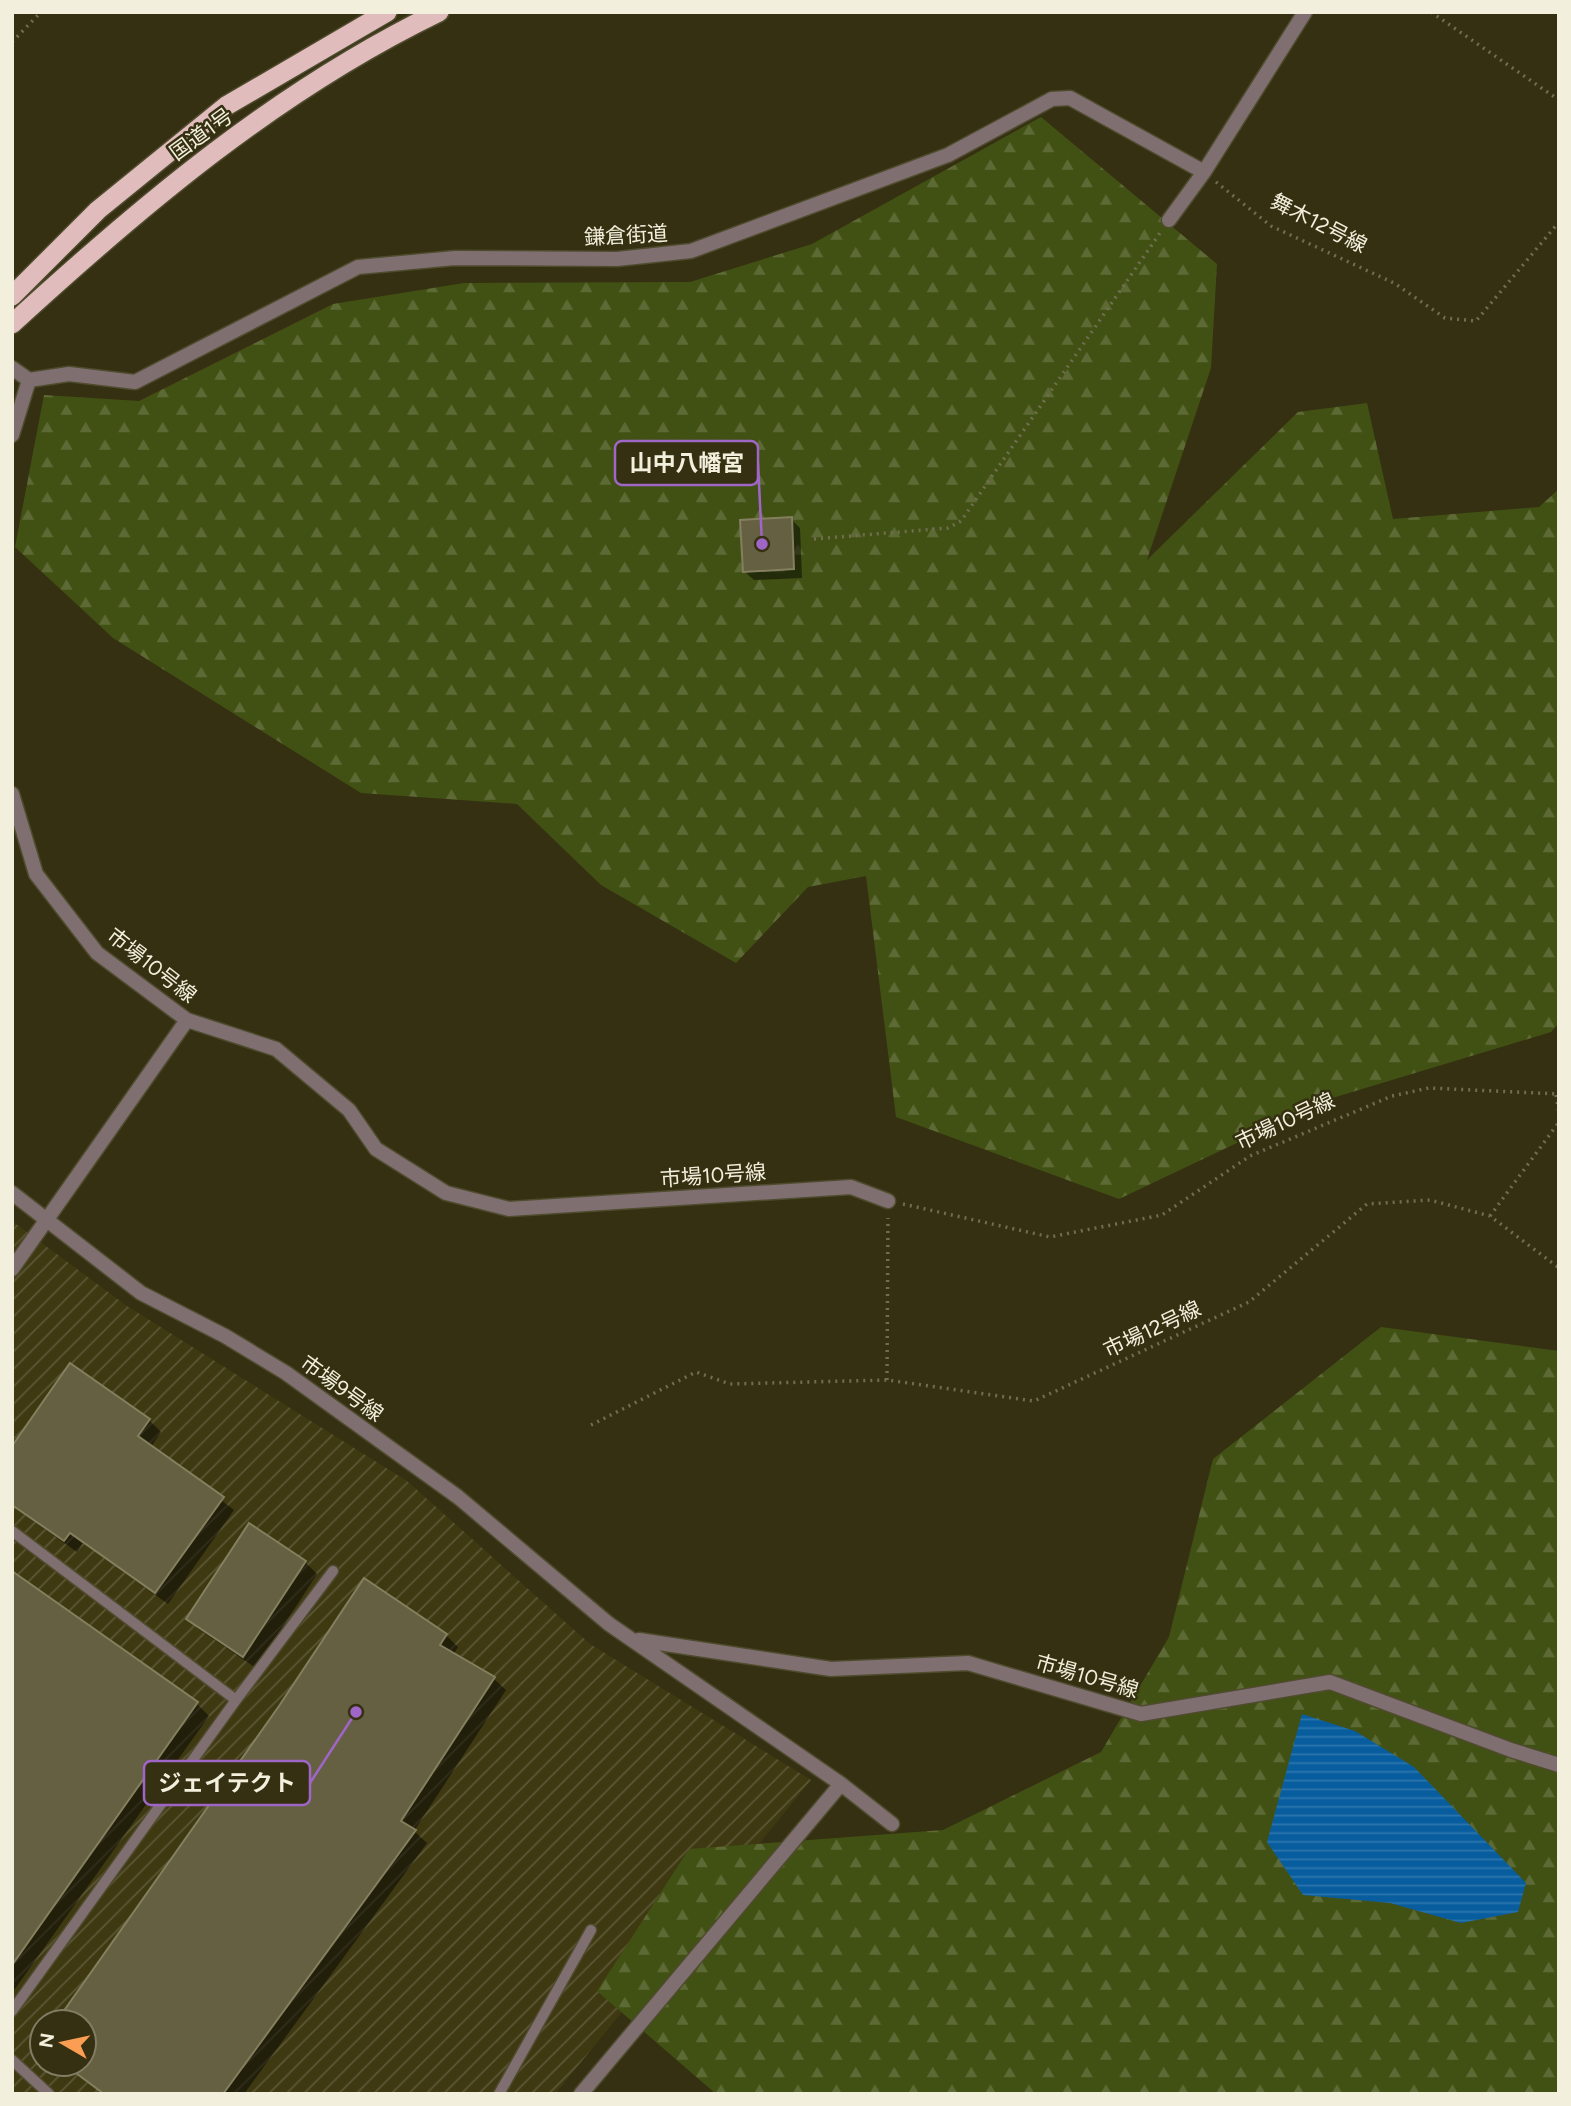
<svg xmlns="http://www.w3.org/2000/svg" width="1571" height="2106" font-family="Figtree,'Noto Sans JP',sans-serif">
<defs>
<pattern id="industrial-furrows" width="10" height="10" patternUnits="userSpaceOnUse" patternTransform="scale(1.75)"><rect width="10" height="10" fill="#3f3912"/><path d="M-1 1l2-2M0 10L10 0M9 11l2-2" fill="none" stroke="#5b5634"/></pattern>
<pattern id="forest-firs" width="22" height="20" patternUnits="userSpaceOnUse" patternTransform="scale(1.75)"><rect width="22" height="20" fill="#415113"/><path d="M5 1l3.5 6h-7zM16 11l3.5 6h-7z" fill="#5d6a35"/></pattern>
<pattern id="water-rules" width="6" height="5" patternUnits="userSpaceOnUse" patternTransform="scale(1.75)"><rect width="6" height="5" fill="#085d9f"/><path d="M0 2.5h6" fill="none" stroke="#2c75ac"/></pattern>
</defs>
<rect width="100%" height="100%" fill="#353011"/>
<path fill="url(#industrial-furrows)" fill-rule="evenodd" d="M12 1221 127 1306 407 1481 590 1644 811 1780 555 2094H12ZM42 2022H84V2064H42Z"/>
<path fill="url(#forest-firs)" d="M1041 117 1217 264 1211 368 1147 560 1298 412 1367 403 1393 519 1539 507 1559 489V1023L1551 1032 1329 1099 1119 1199 896 1117 866 876 808 887 736 963 601 885 517 804 361 793 113 638 15 547 44 395 139 401 333 304 464 283 690 282 812 244Z
M1381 1327 1559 1351V2094H716L597 1991 689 1849 943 1830 1101 1752 1169 1637 1213 1459Z"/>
<path fill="url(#water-rules)" d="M1302 1714 1355 1731 1414 1767 1526 1883 1518 1912 1461 1923 1390 1903 1303 1895 1267 1842Z"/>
<path fill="#0007" d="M791 519 800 528 802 578 754 580 745 572Z
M149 1420 161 1432 151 1447 234 1510 168 1604 83 1543 77 1552 12 1506V1449Z
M249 1525 305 1562 317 1574 256 1668 200 1630 188 1618Z
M12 1573 197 1704 209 1716 12 1993Z
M365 1580 446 1635 458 1647 453 1655 494 1679 506 1690 414 1831 427 1843 244 2094H105L64 2064H84V2022H58L280 1707Z"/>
<path fill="#656041" stroke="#847f5e" stroke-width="2" d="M792 517 794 569 743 572 740 520Z
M70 1363 150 1419 138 1436 224 1497 155 1593 70 1533 64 1541 12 1505V1446Z
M249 1523 306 1561 243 1657 186 1619Z
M12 1571 198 1702 12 1965Z
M364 1578 447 1634 440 1645 495 1677 401 1821 416 1830 223 2094H104L64 2064H84V2022H56L279 1706Z"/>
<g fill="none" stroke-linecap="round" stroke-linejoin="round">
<defs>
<path id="service" d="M12 1531 236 1700
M12 2011 236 1700 333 1571
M12 2060 49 2094
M499 2094 591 1930"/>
<path id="minor" d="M1169 220 1204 172 1305 12
M12 368 29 380
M29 380 69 374 135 382 358 267 455 258 617 259 691 251 948 155 1052 99 1070 98 1204 172
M12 435 29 380
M12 794 36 874 97 953 187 1020 276 1049 349 1110 376 1149 446 1193 509 1209 851 1187 888 1201
M12 1193 141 1293 225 1336 286 1373 458 1497 609 1624 841 1784 892 1824
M12 1269 187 1020
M639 1640 831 1669 968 1663 1141 1714 1330 1682 1511 1750 1559 1765
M581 2094 841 1784"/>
<path id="trunk" d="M12 296 98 210 226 106 387 12
M12 324C143 204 278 90 439 12"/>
</defs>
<use href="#service" stroke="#4f4b2e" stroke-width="13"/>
<use href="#minor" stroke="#4f4b2e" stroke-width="17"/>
<use href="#trunk" stroke="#4f4b2e" stroke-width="22"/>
<path stroke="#716d52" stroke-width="3.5" stroke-dasharray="2 5" stroke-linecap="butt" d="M1431 12 1559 100
M12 42 41 12
M1216 182 1271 226 1394 283 1445 318 1476 321 1559 222
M814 539 948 528 961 521 1160 233
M1556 1095 1559 1113
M903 1204 1050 1237 1162 1215 1250 1156 1392 1096 1429 1088 1559 1094
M1490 1216 1559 1122
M887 1380 888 1218
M591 1425 696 1372 730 1384 887 1380 1034 1401 1249 1302 1367 1204 1430 1200 1490 1216 1559 1268"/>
<use href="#service" stroke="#806f70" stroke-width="10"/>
<use href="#minor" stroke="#806f70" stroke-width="14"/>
<use href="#trunk" stroke="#e1bcbc" stroke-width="19"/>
</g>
<g text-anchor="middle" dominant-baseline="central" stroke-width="5" stroke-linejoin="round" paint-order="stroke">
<g font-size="21" fill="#f2efdd" stroke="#353011">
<text transform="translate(201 134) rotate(-36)">国道1号</text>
<text transform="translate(1319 223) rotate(27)">舞木12号線</text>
<text transform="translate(626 235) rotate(-3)">鎌倉街道</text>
<text transform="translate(152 965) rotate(38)">市場10号線</text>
<text transform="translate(1285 1121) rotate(-25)">市場10号線</text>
<text transform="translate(713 1175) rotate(-4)">市場10号線</text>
<text transform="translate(1152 1329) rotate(-25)">市場12号線</text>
<text transform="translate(342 1388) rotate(36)">市場9号線</text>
<text transform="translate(1087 1676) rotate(16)">市場10号線</text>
</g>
</g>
<path fill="none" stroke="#9f66c8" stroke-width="2.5" d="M762 544L758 463M356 1712L310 1783"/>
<g fill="#9f66c8" stroke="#353011" stroke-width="2.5">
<circle cx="762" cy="544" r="7"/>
<circle cx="356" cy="1712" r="7"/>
</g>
<g fill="#353011" stroke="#9f66c8" stroke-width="2.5">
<rect x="615" y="441" width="143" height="44" rx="7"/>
<rect x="144" y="1761" width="166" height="44" rx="7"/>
</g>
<g font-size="23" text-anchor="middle" font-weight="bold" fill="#f2efdd">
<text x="687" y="471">山中八幡宮</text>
<text x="227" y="1791">ジェイテクト</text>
</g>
<rect width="1571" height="2106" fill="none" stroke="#f2efdd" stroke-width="28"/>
<g transform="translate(63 2043) rotate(279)"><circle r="33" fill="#353011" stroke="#817c63" stroke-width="2"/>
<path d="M0-5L12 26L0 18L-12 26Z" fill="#fc9d54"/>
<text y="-10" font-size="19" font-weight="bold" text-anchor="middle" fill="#f2efdd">N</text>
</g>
</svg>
